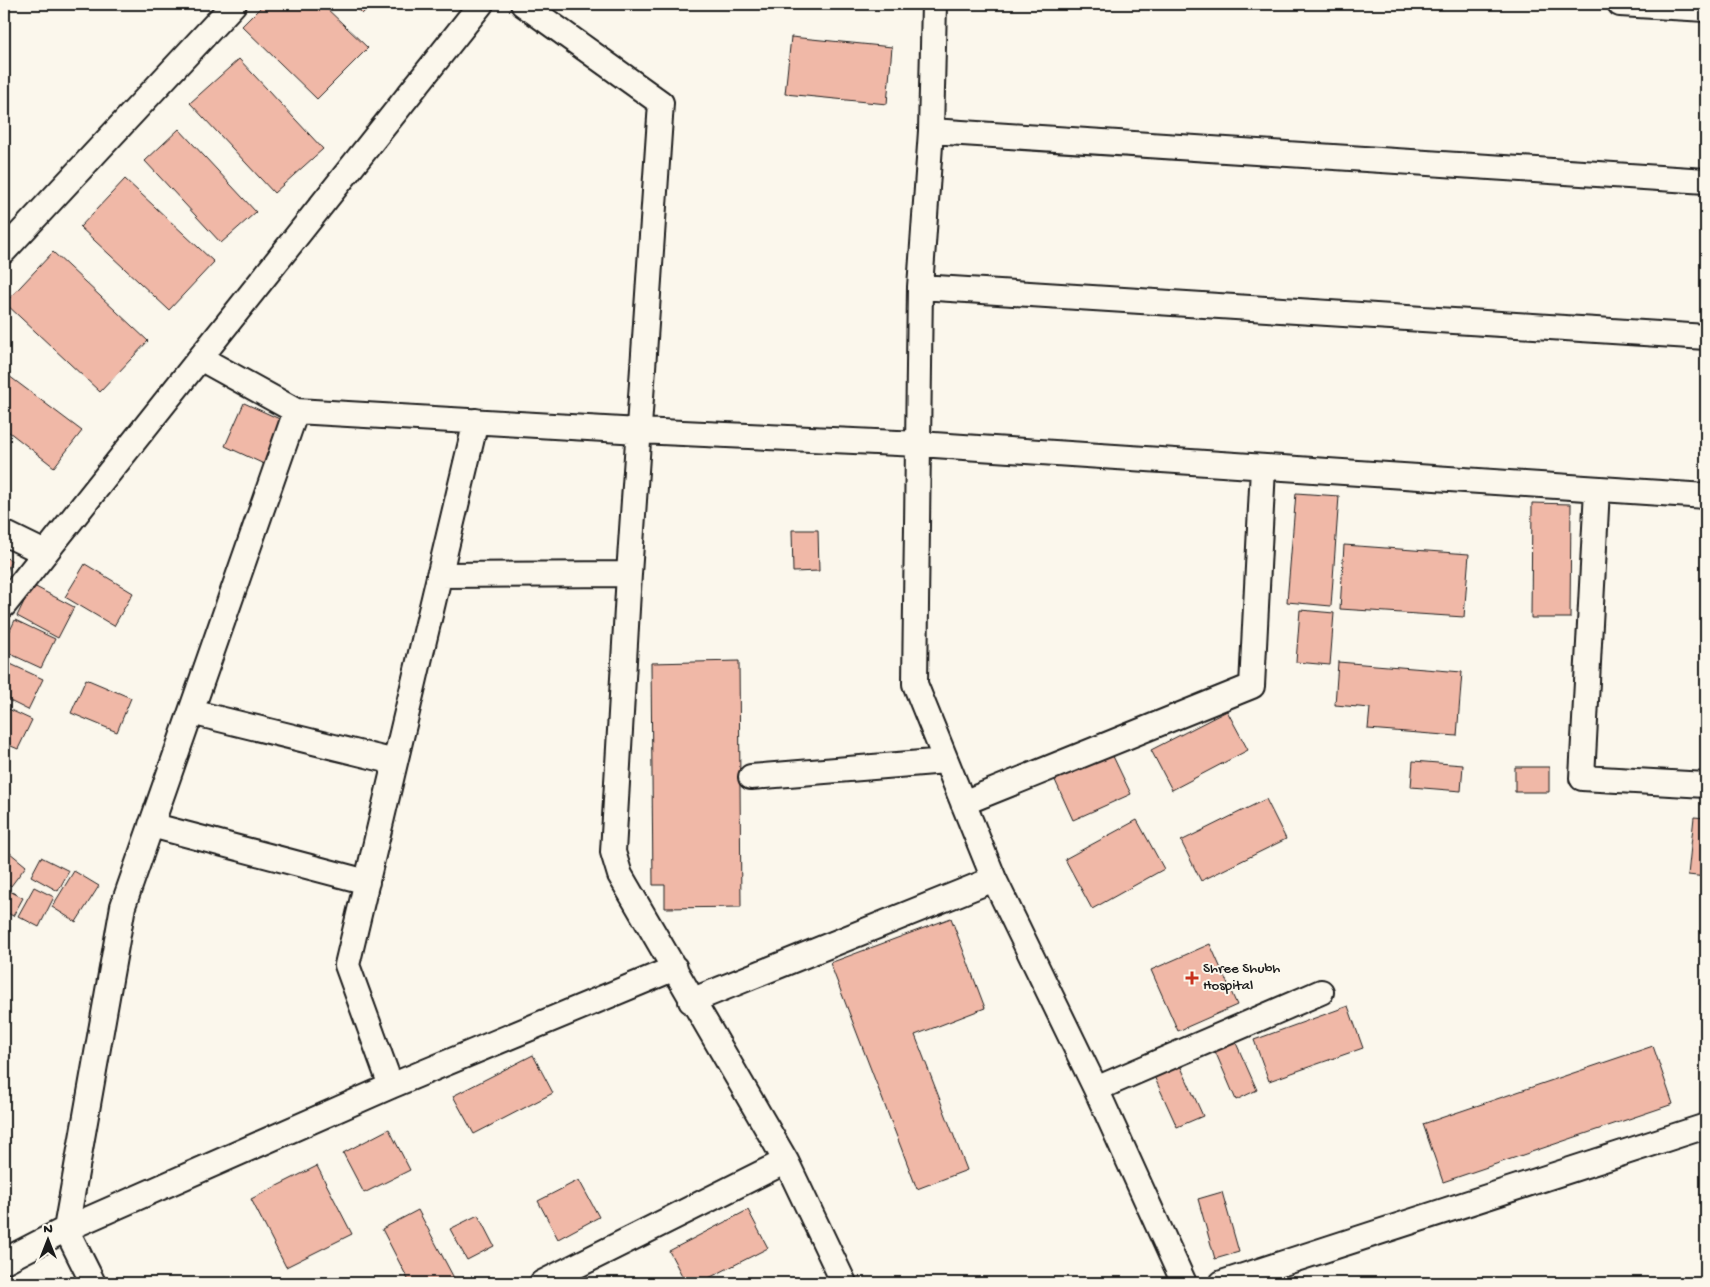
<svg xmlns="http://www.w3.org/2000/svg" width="1710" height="1287" font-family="'Gochi Hand',sans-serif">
<rect width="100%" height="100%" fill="#fbf7ec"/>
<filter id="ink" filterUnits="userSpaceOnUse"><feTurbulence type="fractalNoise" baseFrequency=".02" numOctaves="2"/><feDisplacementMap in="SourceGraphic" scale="10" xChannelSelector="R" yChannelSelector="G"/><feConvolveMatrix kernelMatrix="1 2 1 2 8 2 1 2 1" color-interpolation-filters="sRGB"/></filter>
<g filter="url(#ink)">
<path fill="#f0b8a7" stroke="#1c1c1c" d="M264 4H322L368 48 317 99 242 26Z
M352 4H372L362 14Z
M791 37 892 47 887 104 785 94Z
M239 59 323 149 274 193 190 103Z
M179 129 256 212 221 243 145 161Z
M125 179 214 262 169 310 80 227Z
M53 252 148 341 100 392 5 303Z
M9 376 82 431 54 467 4 428V383Z
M244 403 284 421 264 464 225 446Z
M1296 493 1339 496 1331 606 1287 602Z
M1532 503 1571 504 1570 618H1531Z
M792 530H818L819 571 793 572Z
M1344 545 1469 554 1464 617 1340 609Z
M4 557 11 560 4 580Z
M85 564 133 593 114 626 65 597Z
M32 585 74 607 58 638 17 616Z
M1300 610 1334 613 1330 665 1296 662Z
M15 620 55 639 41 668 4 651V643Z
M4 661 43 679 28 710 4 698Z
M739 661 741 907 665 908V885H653L651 663Z
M1338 662 1462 672 1457 736 1368 729 1370 708 1335 705Z
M86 679 131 698 117 732 71 713Z
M4 707 32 720 18 749 4 743Z
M1227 711 1248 750 1172 790 1151 750Z
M1111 752 1131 794 1073 820 1054 778Z
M1413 761 1463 765 1461 791 1411 787Z
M1515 767H1549V792H1515Z
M1266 799 1286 839 1201 881 1181 841Z
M1694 817 1706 818V877L1688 875Z
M1137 820 1164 869 1092 909 1065 859Z
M4 848 26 866 11 886 4 880Z
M41 857 69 871 58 891 31 876Z
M74 871 99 886 76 922 52 907Z
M34 887 54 897 39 927 18 916Z
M4 888 23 898 13 916 4 911Z
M951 918 985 1008 915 1035 967 1170 917 1189 830 963Z
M1210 944 1237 1005 1178 1031 1151 970Z
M1348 1006 1363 1048 1269 1081 1254 1040Z
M1236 1043 1257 1090 1236 1100 1215 1051Z
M1653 1046 1673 1104 1443 1182 1423 1124Z
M533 1055 553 1093 474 1134 453 1096Z
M1179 1063 1203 1116 1177 1127 1153 1074Z
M389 1129 410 1170 364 1193 343 1153Z
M317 1166 352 1234 286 1267 251 1199Z
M579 1180 599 1217 558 1239 538 1201Z
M1222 1192 1239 1252 1215 1259 1198 1199Z
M418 1210 454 1278 443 1283H410L382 1229Z
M748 1210 768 1248 699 1283H686L669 1251Z
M478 1215 494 1246 467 1260 450 1229Z"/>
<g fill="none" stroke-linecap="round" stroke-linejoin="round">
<defs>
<path id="street" d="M523 4 661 103 629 574 613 852 620 875 786 1161 844 1283
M934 4 931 131 920 287 915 684 994 879 1096 1089 1184 1283
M1620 4 1706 9
M931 131 1706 181
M4 251 234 4
M920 287 1706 337
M200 358 296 411
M1597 489 1582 778 1706 785
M4 533 45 553
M439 575 629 574
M4 605 481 4
M191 712 395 762
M751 777 946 761
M963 803 1252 686 1263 468
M151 825 367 882
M691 1001 994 879
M391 1086 347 965 476 421
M1096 1089 1321 992
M4 1261 66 1229 391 1086 675 968
M93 1283 66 1229 123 906 296 411 639 431 919 444 1706 496
M542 1283 786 1161
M1222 1283 1706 1126"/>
</defs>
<use href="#street" stroke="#1c1c1c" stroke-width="28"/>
<use href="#street" stroke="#fbf7ec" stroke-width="24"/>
</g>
</g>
<path fill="#c8321e" stroke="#fbf7ec" stroke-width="2" d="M1189.5 970.5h5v5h5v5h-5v5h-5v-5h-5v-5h5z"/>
<g text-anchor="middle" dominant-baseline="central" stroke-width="4" stroke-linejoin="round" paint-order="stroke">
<g font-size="15" fill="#1c1c1c" stroke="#fbf7ec" text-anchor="start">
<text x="1203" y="969">Shree Shubh<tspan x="1203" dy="17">Hospital</tspan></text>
</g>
</g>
<rect width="1710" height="1287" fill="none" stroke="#fbf7ec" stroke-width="20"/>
<rect x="10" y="10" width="1690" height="1267" fill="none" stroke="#1c1c1c" stroke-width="2" filter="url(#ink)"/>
<g transform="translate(48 1240)" stroke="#fbf7ec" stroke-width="4" paint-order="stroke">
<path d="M0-4L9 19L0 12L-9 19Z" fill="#1c1c1c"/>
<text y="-8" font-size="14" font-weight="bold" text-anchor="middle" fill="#1c1c1c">N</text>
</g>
</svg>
